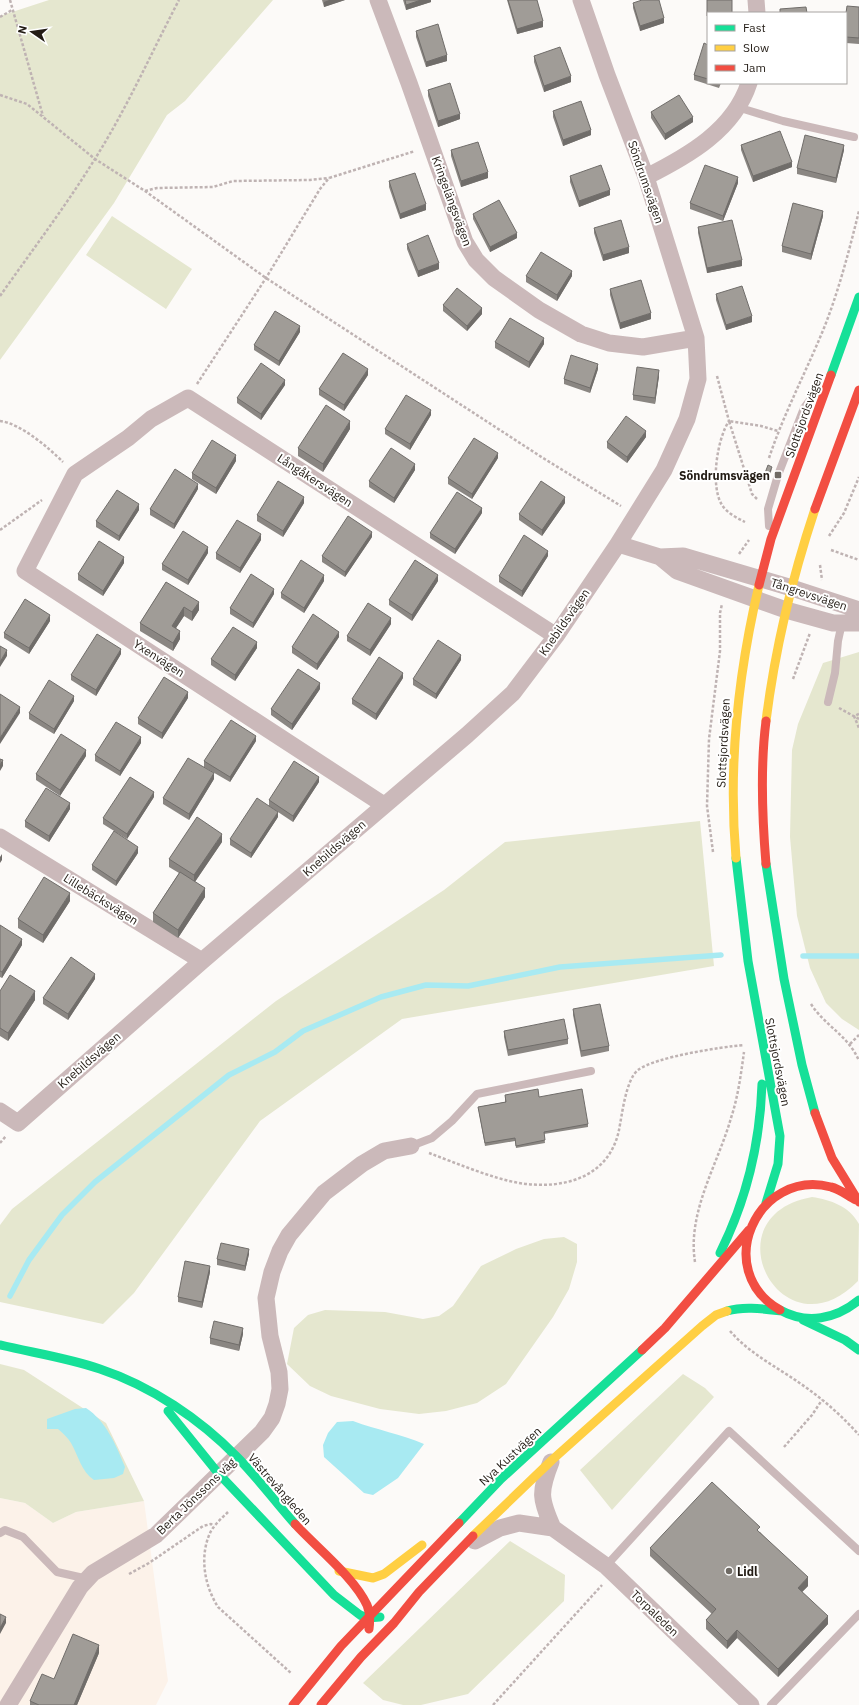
<svg xmlns="http://www.w3.org/2000/svg" width="859" height="1705" font-family="'IBM Plex Sans',sans-serif">
<rect width="100%" height="100%" fill="#fcfaf8"/>
<path fill="#fcf2e9" d="M0 1498 25 1503 53 1523 76 1512 144 1501 168 1681 156 1705H0Z"/>
<path fill="#e5e7cf" d="M49 0H273L185 101 167 115 114 203 0 360V16Z
M112 216 192 269 166 309 86 255Z
M859 652V1030L842 1019 826 1003 810 968 797 916 790 837 792 750 798 724 823 663Z
M700 821 714 966 402 1019 260 1121 134 1293 103 1324 0 1302V1225L12 1209 276 1001 444 890 505 842Z
M812 1197C831 1200 849 1206 859 1224L858 1281C782 1359 707 1216 812 1197Z
M564 1237 577 1244V1262L569 1289 553 1317 506 1384 477 1403 446 1411 419 1414 380 1409 331 1396 310 1386 287 1364 294 1328 308 1315 325 1310 385 1312 423 1319 439 1316 453 1306 481 1266 516 1249 544 1239Z
M0 1364 24 1370 106 1423 144 1501 76 1512 53 1523 25 1503 0 1498Z
M683 1374 705 1388 714 1397 612 1510 580 1470Z
M510 1541 565 1575 564 1601 468 1694 421 1705H403L383 1700 363 1683Z"/>
<path fill="#a8eaf2" d="M86 1408C106 1421 116 1445 125 1467L123 1474 114 1478 94 1480C81 1471 79 1457 71 1443 68 1438 63 1433 58 1429H47V1419L75 1409Z
M353 1421C377 1430 401 1434 424 1444L398 1478 373 1495 364 1493 324 1457 323 1445 328 1433 337 1422Z"/>
<g fill="none" stroke-linecap="round" stroke-linejoin="round">
<path stroke="#a8eaf2" stroke-width="5.5" d="M803 956H859
M10 1296 29 1260 62 1215 95 1182 229 1075 275 1052 303 1031 381 997 426 985 468 986 560 967 721 955"/>
<path stroke="#bfb3b3" stroke-width="2.5" stroke-dasharray="3 2" stroke-linecap="butt" d="M10 0 43 116
M0 17 12 10
M0 95 27 104 95 159 145 191 266 278 543 458 621 506
M145 191 157 188 213 187 233 181 310 180 329 178
M0 296C38 242 78 190 111 132 135 90 156 44 179 0
M717 376 729 421C717 439 710 486 722 505 727 513 737 518 745 522
M197 384 266 278 320 189 329 178 415 151
M0 421C20 423 49 448 63 462
M769 458C784 413 806 372 824 328 839 290 849 251 859 211
M757 499 752 494 729 421 761 426 778 431
M0 530 42 500
M829 536 844 513 859 477
M831 550 859 560
M739 554 749 540
M820 565 822 580
M793 679 810 633
M839 708 859 719
M859 714 854 716 859 728
M713 852 707 806 709 739 720 651V613L722 604
M811 1004C825 1026 849 1036 859 1061
M850 1044 859 1035
M0 1143 6 1136
M429 1153C456 1163 491 1178 519 1183 563 1190 609 1178 619 1130 622 1115 626 1079 638 1070 655 1057 721 1047 744 1045
M695 1262C687 1212 718 1164 731 1118 738 1097 741 1074 744 1052
M730 1331C750 1354 777 1367 801 1384 823 1399 842 1416 859 1435
M784 1447 812 1415 822 1400
M228 1512C222 1518 215 1524 211 1531 199 1555 204 1585 218 1607L292 1674
M129 1574 149 1563 203 1526 211 1524 214 1526
M493 1705 602 1585"/>
<path stroke="#cbb9ba" stroke-width="8" d="M737 107 783 121 854 137
M769 526 768 509 778 475 804 408 816 392
M828 702 835 673 838 641 842 623
M411 1146 432 1138 452 1121 477 1094 591 1071
M0 1533 5 1530 23 1537 57 1572 88 1579
M606 1566 729 1431 859 1551
M771 1705 859 1614"/>
<path stroke="#cbb9ba" stroke-width="17" d="M378 0 409 83 465 242 476 260 494 278 539 310 581 334 609 343 643 347 696 338
M581 0 607 75 646 177 696 338 698 379 687 419 664 470 618 544 660 557 683 556 792 588 859 610
M756 0 757 13
M646 177C688 156 734 130 749 83
M660 557 677 571 786 610 833 623H859
M384 805 25 571 75 474 128 438 151 419 188 398 556 636
M0 837 202 961
M0 1111 18 1123 202 961 467 735 513 693 556 636 618 544
M551 1462C539 1492 540 1499 553 1528
M475 1541 500 1528 519 1523 553 1528 606 1566 751 1705
M8 1705 80 1587 93 1573 156 1535 262 1432 272 1418 277 1404 280 1389 279 1372 270 1336 266 1298 272 1272 280 1251 289 1235 324 1193 362 1164 384 1151 411 1146"/>
<path stroke="#16e098" stroke-width="9" d="M831 375 859 297
M736 858 748 961 780 1136 778 1164 766 1203
M766 864 784 979 802 1065 815 1113
M720 1253C747 1199 760 1144 762 1084
M780 1310C807 1325 836 1319 859 1300
M727 1311C744 1306 764 1309 782 1311
M803 1320 845 1340 859 1350
M0 1345C34 1353 68 1358 100 1369 151 1386 200 1419 237 1457 258 1478 275 1502 295 1524
M168 1411 218 1473 334 1595 360 1615 367 1618 380 1617
M459 1523 501 1479 642 1350"/>
<path stroke="#ffcf43" stroke-width="9" d="M766 721C775 649 792 578 815 509
M736 858C728 766 738 674 759 585
M473 1536 552 1460 702 1326 716 1315 727 1311
M339 1571 373 1578 384 1574 422 1545"/>
<path stroke="#f24e42" stroke-width="9" d="M815 509 859 390
M759 585 771 539 831 375
M766 721C760 768 762 816 766 864
M815 1113 832 1158 859 1202
M780 1310C711 1270 757 1168 831 1187 840 1189 848 1196 856 1200
M642 1350 665 1328 749 1230
M295 1524C316 1547 354 1577 367 1605 370 1612 370 1621 369 1629
M293 1705 341 1646 459 1523
M321 1705 361 1657 394 1623 419 1592 473 1536"/>
</g>
<path fill="#8a8682" d="M322 0H345L324 7Z
M403 0H431V2L406 10Z
M507 0H537L543 27 517 34Z
M707 0 708 13V22H707Z
M633 3 664 23 640 31 633 8Z
M859 7V44L846 43V13Z
M416 31 447 61 426 67 416 37Z
M708 45V83H721L719 88 694 80V75Z
M534 56 571 82 544 92 534 62Z
M428 90 460 119 438 127 428 96Z
M553 111 591 135 563 146 553 117Z
M651 112 693 122 665 140 651 118Z
M741 145 792 167 753 182 741 150Z
M451 150 488 178 461 187 451 156Z
M844 150 836 183 797 174V168Z
M570 176 610 195 579 207 570 182Z
M389 181 426 210 400 219 389 187Z
M738 183 723 221 690 209V203Z
M473 214 517 238 490 252 473 219Z
M823 216 811 260 782 252V246Z
M698 227 742 266 707 273 698 233Z
M594 228 629 253 603 261 594 233Z
M407 244 439 269 418 277 407 249Z
M526 276H572L557 301 526 282Z
M610 289 651 319 620 329 610 295Z
M716 294 752 322 726 330 716 300Z
M443 305 482 314 467 331 443 311Z
M300 332 279 366 254 350V345Z
M495 342 544 344 529 368 495 348Z
M598 369 590 393 564 384V379Z
M368 375 344 411 319 395V389Z
M659 376 655 404 633 400V395Z
M285 385 261 420 237 403V398Z
M431 415 410 450 385 434V429Z
M350 429 323 472 298 456V448Z
M646 437 627 463 607 448V442Z
M498 458 472 499 448 484V478Z
M236 461 216 494 192 479V473Z
M772 469 769 477 765 476V473Z
M415 470 394 503 369 487V481Z
M198 489 174 529 150 515V509Z
M304 503 283 537 257 521V515Z
M565 503 542 536 519 520V514Z
M139 510 119 541 96 527V521Z
M482 513 455 554 430 538V533Z
M372 537 345 577 322 562V556Z
M261 540 240 573 216 559V553Z
M208 553 188 585 162 570V564Z
M548 556 522 597 499 582V576Z
M124 563 103 596 78 580V574Z
M324 581 304 613 281 598V593Z
M438 581 412 621 389 605V600Z
M166 582 199 610 192 621 184 616 176 628 180 639 173 651 140 631V623Z
M274 594 253 628 230 614V608Z
M50 621 29 654 4 638V633Z
M391 624 370 656 347 641V636Z
M339 637 317 670 292 653V647Z
M257 648 235 681 211 665V659Z
M121 654 96 696 71 680V675Z
M461 660 436 699 413 685V679Z
M403 678 376 720 352 704V699Z
M320 689 292 730 271 715V709Z
M188 698 162 739 138 724V718Z
M74 701 54 734 29 719V713Z
M256 741 230 782 204 767V761Z
M141 743 120 776 95 761V755Z
M86 756 60 796 36 780V774Z
M214 779 189 820 163 804V798Z
M319 782 293 822 269 806V800Z
M154 797 127 839 103 824V818Z
M70 809 49 842 25 827V821Z
M278 817 251 858 230 845V839Z
M222 842 195 882 205 897 178 938 153 922V913L179 873 169 867V859Z
M138 853 116 886 92 870V865Z
M70 901 43 943 18 928V919Z
M0 925 22 945 2 978 0 977Z
M95 979 68 1020 43 1004V998Z
M0 991 35 1000 8 1041 0 1036Z
M573 1009 609 1046V1051L581 1057 573 1015Z
M504 1031 568 1039V1044L508 1056 504 1037Z
M505 1095 539 1097 588 1124V1127L544 1134 545 1143 516 1148 515 1141 485 1146 478 1107 505 1102Z
M249 1254 245 1271 217 1265V1259Z
M210 1272 202 1308 178 1302V1297Z
M243 1334 239 1351 210 1344V1338Z
M760 1532 808 1586 802 1592 828 1624 778 1677 737 1638 727 1649 706 1629V1620L712 1614 650 1556V1548Z
M99 1653 77 1705H30V1701Z"/>
<path fill="#706d6a" d="M329 0H345L324 7V2Z
M421 0H431V2L406 10V5Z
M664 18V23L640 31V26Z
M543 21V27L517 34V29Z
M447 55V61L426 67V62Z
M571 76V82L544 92V86Z
M460 114V119L438 127V121Z
M693 117V122L665 140V134Z
M591 130V135L563 146V140Z
M844 145V150L836 183V178Z
M792 162V167L753 182V176Z
M488 172V178L461 187V181Z
M738 177V183L723 221V216Z
M610 190V195L579 207V201Z
M426 204V210L400 219V214Z
M823 211V216L811 260V254Z
M517 233V238L490 252V247Z
M629 247V253L603 261V255Z
M742 260V266L707 273V268Z
M439 263V269L418 277V271Z
M572 271V276L557 301V295Z
M482 308V314L467 331V326Z
M651 313V319L620 329V323Z
M752 316V322L726 330V325Z
M300 326V332L279 366V361Z
M544 338V344L529 368V362Z
M598 364V369L590 393V388Z
M368 369V375L344 411V405Z
M659 370V376L655 404V398Z
M285 380V385L261 420V414Z
M431 410V415L410 450V444Z
M350 421V429L323 472V464Z
M646 431V437L627 463V457Z
M498 453V458L472 499V494Z
M236 455V461L216 494V488Z
M415 464V470L394 503V498Z
M198 484V489L174 529V524Z
M304 497V503L283 537V531Z
M565 497V503L542 536V530Z
M139 504V510L119 541V536Z
M482 508V513L455 554V549Z
M372 532V537L345 577V572Z
M261 534V540L240 573V568Z
M208 547V553L188 585V580Z
M548 551V556L522 597V591Z
M124 557V563L103 596V591Z
M324 575V581L304 613V608Z
M438 575V581L412 621V615Z
M274 589V594L253 628V623Z
M199 602V610L192 621V612Z
M184 607V616L172 634V626Z
M50 615V621L29 654V648Z
M391 618V624L370 656V650Z
M180 631V639L173 651V643Z
M339 632V637L317 670V664Z
M257 642V648L235 681V675Z
M121 649V654L96 696V690Z
M7 650V656L0 667V662Z
M461 655V660L436 699V694Z
M403 673V678L376 720V714Z
M320 683V689L292 730V724Z
M188 692V698L162 739V733Z
M74 696V701L54 734V729Z
M20 707V713L0 744V738Z
M256 736V741L230 782V777Z
M141 737V743L120 776V771Z
M86 750V756L60 796V790Z
M3 760V766L0 771V765Z
M214 773V779L189 820V814Z
M319 777V782L293 822V816Z
M154 792V797L127 839V834Z
M70 803V809L49 842V836Z
M278 812V817L251 858V853Z
M222 834V842L194 883V875Z
M138 847V853L116 886V881Z
M2 854V860L0 863V857Z
M205 888V897L178 938V930Z
M70 893V901L43 943V935Z
M22 939V945L2 978V972Z
M95 974V979L68 1020V1014Z
M35 991V1000L8 1041V1033Z
M249 1249V1254L245 1271V1266Z
M210 1266V1272L202 1308V1302Z
M243 1328V1334L239 1351V1345Z
M808 1577V1586L798 1596V1588Z
M828 1616V1624L778 1677V1669Z
M6 1617V1623L0 1634V1628Z
M737 1630V1638L727 1649V1641Z
M99 1645V1653L77 1705H74Z"/>
<path fill="#a09c97" stroke="#706d6a" d="M405 0H421L406 5Z
M508 0H537L543 21 517 29Z
M642 0H659L664 18 640 26 633 3Z
M707 0H732V13H708V16H707Z
M847 6 859 7V38L846 37V13Z
M806 7 807 13H780V9Z
M438 24 447 55 426 62 416 31Z
M704 43 708 45V79L694 75Z
M560 47 571 76 544 86 534 56Z
M450 83 460 114 438 121 428 90Z
M679 95 693 117 665 134 651 112Z
M581 101 591 130 563 140 553 111Z
M780 131 792 162 753 176 741 145Z
M805 135 844 145 836 178 797 168Z
M478 142 488 172 461 181 451 150Z
M601 165 610 190 579 201 570 176Z
M705 165 738 177 723 216 690 203Z
M415 173 426 204 400 214 389 181Z
M499 200 517 233 490 247 473 214Z
M793 203 823 211 811 254 782 246Z
M621 220 629 247 603 255 594 228Z
M732 220 742 260 707 268 698 227Z
M428 235 439 263 418 271 407 244Z
M541 252 572 271 557 295 526 276Z
M641 280 651 313 620 323 610 289Z
M742 286 752 316 726 325 716 294Z
M457 288 482 308 467 326 443 305Z
M275 311 300 326 279 361 254 345Z
M510 318 544 338 529 362 495 342Z
M343 353 368 369 344 405 319 389Z
M571 355 598 364 590 388 564 379Z
M261 363 285 380 261 414 237 398Z
M637 367 659 370 655 398 633 395Z
M406 395 431 410 410 444 385 429Z
M326 405 350 421 323 464 298 448Z
M626 416 646 431 627 457 607 442Z
M474 438 498 453 472 494 448 478Z
M212 440 236 455 216 488 192 473Z
M391 448 415 464 394 498 369 481Z
M768 465 772 467 769 474 765 473Z
M175 469 198 484 174 524 150 509Z
M278 481 304 497 283 531 257 515Z
M541 481 565 497 542 530 519 514Z
M117 490 139 504 119 536 96 521Z
M457 492 482 508 455 549 430 533Z
M348 516 372 532 345 572 322 556Z
M237 520 261 534 240 568 216 553Z
M183 531 208 547 188 580 162 564Z
M524 535 548 551 522 591 499 576Z
M99 541 124 557 103 591 78 574Z
M301 560 324 575 304 608 281 593Z
M415 560 438 575 412 615 389 600Z
M251 574 274 589 253 623 230 608Z
M166 582 199 602 192 612 184 607 172 626 180 631 173 643 140 623Z
M25 599 50 615 29 648 4 633Z
M368 603 391 618 370 650 347 636Z
M313 614 339 632 317 664 292 647Z
M233 627 257 642 235 675 211 659Z
M97 634 121 649 96 690 71 675Z
M438 640 461 655 436 694 413 679Z
M0 646 7 650 0 662Z
M379 657 403 673 376 714 352 699Z
M298 669 320 683 292 724 271 709Z
M164 677 188 692 162 733 138 718Z
M49 680 74 696 54 729 29 713Z
M0 694 20 707 0 738Z
M231 720 256 736 230 777 204 761Z
M116 722 141 737 120 771 95 755Z
M61 734 86 750 60 790 36 774Z
M188 758 214 773 189 814 163 798Z
M0 759 3 760 0 765Z
M294 761 319 777 293 816 269 800Z
M130 777 154 792 127 834 103 818Z
M46 788 70 803 49 836 25 821Z
M257 798 278 812 251 853 230 839Z
M197 817 222 834 194 875 169 859Z
M114 831 138 847 116 881 92 865Z
M180 872 205 888 178 930 153 913Z
M44 877 70 893 43 935 18 919Z
M0 925 22 939 2 972 0 971Z
M71 957 95 974 68 1014 43 998Z
M10 975 35 991 8 1033 0 1028V991Z
M600 1004 609 1046 581 1051 573 1009Z
M564 1019 568 1039 508 1050 504 1031Z
M538 1089 539 1097 582 1089 588 1124 544 1132 545 1140 516 1146 515 1138 485 1143 478 1107 506 1102 505 1095Z
M221 1243 249 1249 245 1266 217 1259Z
M185 1261 210 1266 202 1302 178 1297Z
M214 1321 243 1328 239 1345 210 1338Z
M712 1482 760 1527 757 1530 808 1577 798 1588 828 1616 778 1669 737 1630 727 1641 706 1620 716 1609 650 1548Z
M0 1614 6 1617 0 1628Z
M73 1634 99 1645 74 1705H39L30 1701 42 1674 54 1679Z"/>
<g fill="#6f6a64" stroke="#fff" stroke-width="1.5">
<rect x="774" y="471" width="8" height="8" rx="2"/>
<circle cx="729" cy="1571" r="4"/>
</g>
<g text-anchor="middle" dominant-baseline="central" stroke-width="4" stroke-linejoin="round" paint-order="stroke">
<g font-size="12" fill="#231c15" stroke="#fff">
<text transform="translate(646 182) rotate(71)">Söndrumsvägen</text>
<text transform="translate(452 201) rotate(70)">Kringelängsvägen</text>
<text transform="translate(804 415) rotate(-70)">Slottsjordsvägen</text>
<text transform="translate(315 480) rotate(33)">Långåkersvägen</text>
<text transform="translate(809 594) rotate(18)">Tångrevsvägen</text>
<text transform="translate(564 622) rotate(-55)">Knebildsvägen</text>
<text transform="translate(159 658) rotate(33)">Yxenvägen</text>
<text transform="translate(723 743) rotate(-87)">Slottsjordsvägen</text>
<text transform="translate(334 848) rotate(-41)">Knebildsvägen</text>
<text transform="translate(101 899) rotate(32)">Lillebäcksvägen</text>
<text transform="translate(89 1060) rotate(-41)">Knebildsvägen</text>
<text transform="translate(778 1062) rotate(79)">Slottsjordsvägen</text>
<text transform="translate(510 1456) rotate(-43)">Nya Kustvägen</text>
<text transform="translate(280 1489) rotate(49)">Västrevångleden</text>
<text transform="translate(196 1496) rotate(-44)">Berta Jönssons väg</text>
<text transform="translate(655 1613) rotate(44)">Torpaleden</text>
</g>
<g font-size="12" font-weight="bold" fill="#231c15" stroke="#fff" text-anchor="end">
<text x="770" y="475">Söndrumsvägen</text>
<text x="737" y="1571" text-anchor="start">Lidl</text>
</g>
</g>
<rect x="707" y="12" width="140" height="72" fill="#ffffff" stroke="#a7a4a1"/>
<rect x="715" y="25" width="20" height="6" fill="#16e098" stroke="#a7a4a1"/>
<text x="743" y="32" font-size="12" fill="#231c15">Fast</text>
<rect x="715" y="45" width="20" height="6" fill="#ffcf43" stroke="#a7a4a1"/>
<text x="743" y="52" font-size="12" fill="#231c15">Slow</text>
<rect x="715" y="65" width="20" height="6" fill="#f24e42" stroke="#a7a4a1"/>
<text x="743" y="72" font-size="12" fill="#231c15">Jam</text>
<g transform="translate(32 32) rotate(283)" stroke="#ffffff" stroke-width="3" paint-order="stroke">
<path d="M0-3L7 15L0 10L-7 15Z" fill="#231c15"/>
<text y="-6" font-size="11" font-weight="bold" text-anchor="middle" fill="#231c15">N</text>
</g>
</svg>
